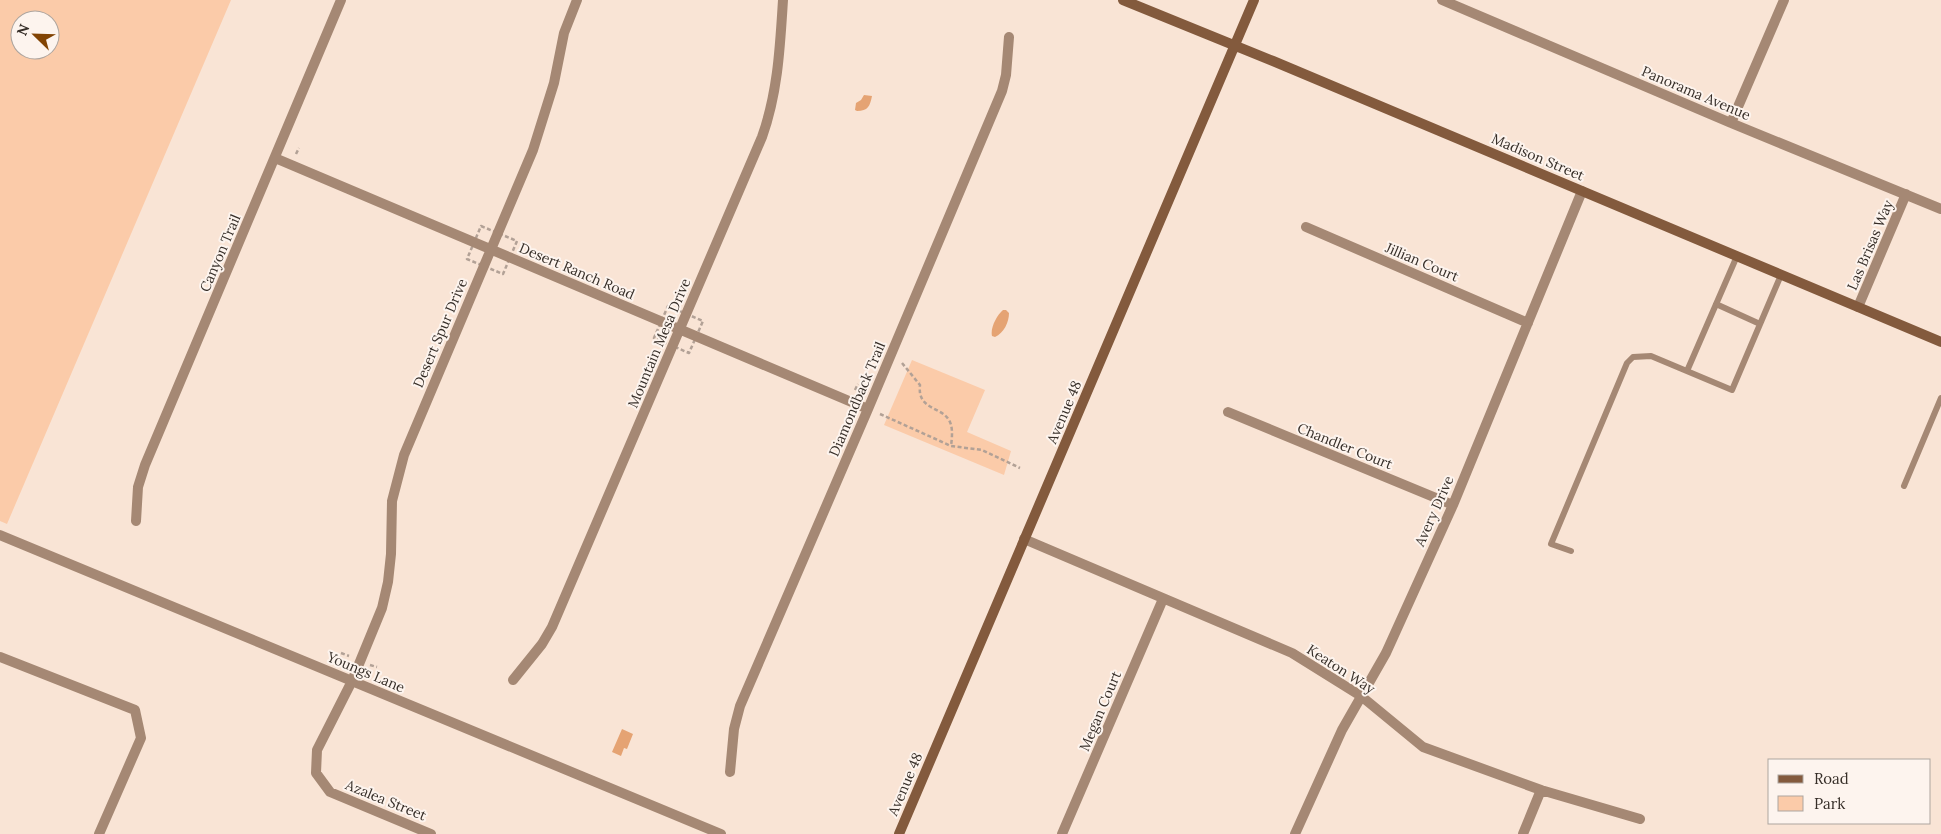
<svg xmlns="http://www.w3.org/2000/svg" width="1941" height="834" font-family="Lora,serif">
<rect width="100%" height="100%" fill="#f9e4d5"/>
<path fill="#fbcba9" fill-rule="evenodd" d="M0 0H231L7 524 0 521ZM20 20H50V50H20Z
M912 360 985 390 967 432 1011 451 1004 475 884 425Z"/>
<path fill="#e5a373" d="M864 95 872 96C870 106 868 111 857 111L855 110 856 103 861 100Z
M1003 310H1006L1009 313C1009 322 1004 333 995 337L992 336C990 328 997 315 1003 310Z
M622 729 633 734 627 749 624 748 621 756 612 752Z"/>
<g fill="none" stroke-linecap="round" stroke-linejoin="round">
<path stroke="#b2a196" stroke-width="2.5" stroke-dasharray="4 2.5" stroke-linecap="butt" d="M296 154 299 148
M481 226 517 241 503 274 467 259Z
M668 306 703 321 689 353 654 338Z
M902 363 920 385C917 411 943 406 950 422 953 429 952 438 951 446
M855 390 858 384
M880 414 940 441 951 446 982 450 1020 468
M341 653 349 656
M370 665 377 667"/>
<path stroke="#a58874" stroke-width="6" d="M1716 304 1760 324
M1687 371 1737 256
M1904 486 1941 398
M1571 551 1551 544 1627 363 1633 357 1651 356 1732 390 1781 275"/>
<path stroke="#a58874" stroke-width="10" d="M1442 0 1731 123 1941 209
M1731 123 1784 0
M275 158 868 409
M1306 227 1528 323
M1858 307 1906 194
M1228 412 1453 505
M136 521 138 487 145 465 341 0
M0 535 721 834
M1024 539 1292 653 1361 696 1423 747 1541 790 1640 819
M0 657 135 710 141 738 99 834
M513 680 542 644 552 627 762 137C778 92 780 47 783 0
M730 772 734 729 740 706 868 409 1002 91 1006 75 1009 37
M431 834 330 792 316 773 317 750 352 681 382 608 388 582 391 554 392 501 404 455 533 150 554 83 564 33 577 0
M1062 834 1163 599
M1295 834 1342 730 1386 653 1453 505 1582 191
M1523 834 1541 790"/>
<path stroke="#835a3d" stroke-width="10" d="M1123 0 1273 61 1941 342
M899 834 1254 0"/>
</g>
<g text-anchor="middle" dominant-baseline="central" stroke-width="4" stroke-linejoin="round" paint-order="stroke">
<g font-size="14" fill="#362e28" stroke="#fdf4ee">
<text transform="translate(1696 93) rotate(23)">Panorama Avenue</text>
<text transform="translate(1538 157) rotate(23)">Madison Street</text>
<text transform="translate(1870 245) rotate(-67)">Las Brisas Way</text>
<text transform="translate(220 253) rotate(-67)">Canyon Trail</text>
<text transform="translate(1422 262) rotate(23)">Jillian Court</text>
<text transform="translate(577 271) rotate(23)">Desert Ranch Road</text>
<text transform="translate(440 333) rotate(-67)">Desert Spur Drive</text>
<text transform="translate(659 343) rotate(-67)">Mountain Mesa Drive</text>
<text transform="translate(857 399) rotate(-67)">Diamondback Trail</text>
<text transform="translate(1064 412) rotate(-67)">Avenue 48</text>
<text transform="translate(1345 446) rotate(22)">Chandler Court</text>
<text transform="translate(1434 511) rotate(-66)">Avery Drive</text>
<text transform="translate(1341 669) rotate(33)">Keaton Way</text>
<text transform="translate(366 672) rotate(23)">Youngs Lane</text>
<text transform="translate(1100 711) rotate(-67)">Megan Court</text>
<text transform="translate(905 784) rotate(-67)">Avenue 48</text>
<text transform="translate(386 800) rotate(22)">Azalea Street</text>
</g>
</g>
<rect x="1768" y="759" width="162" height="65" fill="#fdf4ee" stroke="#ada59f"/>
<rect x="1778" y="775" width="25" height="8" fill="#835a3d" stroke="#ada59f"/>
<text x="1814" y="784" font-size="15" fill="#362e28">Road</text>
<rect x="1778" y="796" width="25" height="15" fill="#fbcba9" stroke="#ada59f"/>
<text x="1814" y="809" font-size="15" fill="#362e28">Park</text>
<g transform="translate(35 35) rotate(293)"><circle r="24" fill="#fdf4ee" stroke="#ada59f"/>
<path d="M0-4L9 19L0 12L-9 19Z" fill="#824404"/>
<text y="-8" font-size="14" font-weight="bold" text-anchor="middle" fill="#362e28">N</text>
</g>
</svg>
